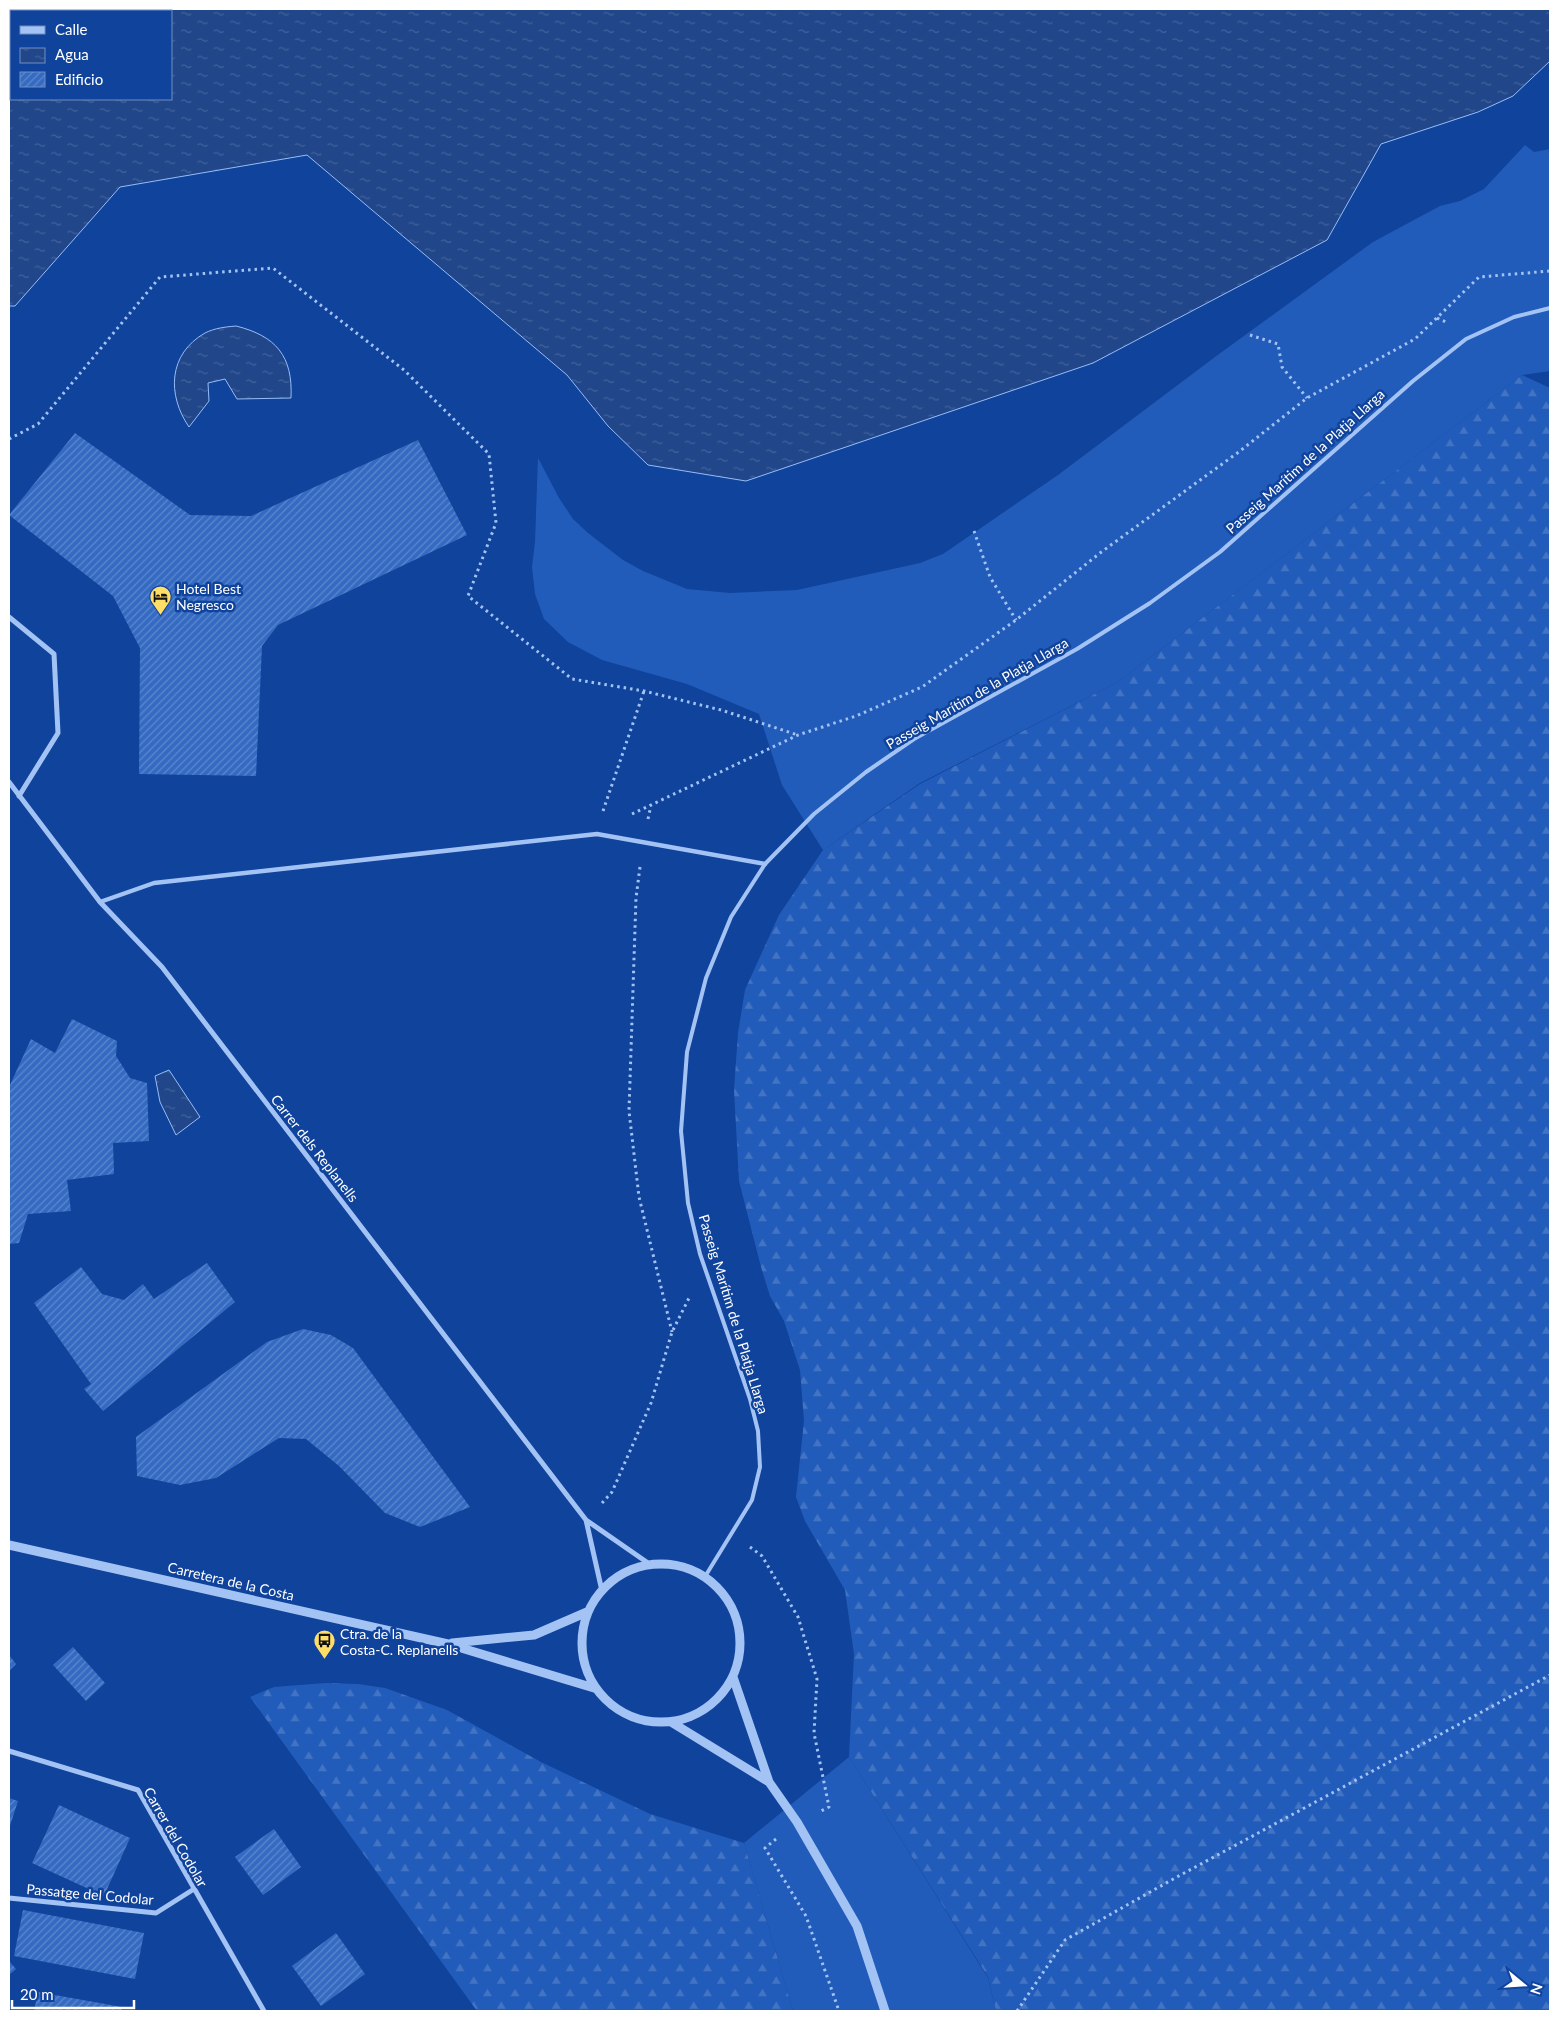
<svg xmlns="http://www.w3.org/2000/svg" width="1559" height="2020" font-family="Lato,sans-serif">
<defs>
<pattern id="forest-firs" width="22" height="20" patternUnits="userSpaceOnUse" patternTransform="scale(1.25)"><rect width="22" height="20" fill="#225cba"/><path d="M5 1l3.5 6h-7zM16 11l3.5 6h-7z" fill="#4374c4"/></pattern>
<pattern id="water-ripples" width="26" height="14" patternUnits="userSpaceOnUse" patternTransform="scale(1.25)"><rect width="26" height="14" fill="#21478a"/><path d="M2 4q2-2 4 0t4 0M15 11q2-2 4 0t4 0" fill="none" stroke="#42639c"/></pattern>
<pattern id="building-hatch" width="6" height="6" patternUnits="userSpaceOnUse" patternTransform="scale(1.25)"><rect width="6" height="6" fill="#346ac2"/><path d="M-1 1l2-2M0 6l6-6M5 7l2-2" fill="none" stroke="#5d88ce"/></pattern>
</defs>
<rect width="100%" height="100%" fill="#10439c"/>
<path fill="#225cba" d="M1525 145 1534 152 1550 149V371L1522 375 1118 682 920 783 823 850 782 785 759 714 687 684 602 660 568 642 544 619 535 594 532 567 535 542 538 458 559 498 573 519 588 533 623 560 643 571 687 589 730 593 797 590 920 563 943 554 1058 475 1215 357 1373 242 1440 206 1460 201 1484 189Z
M849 1757 988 1978 996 2011H793L744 1843Z"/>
<path fill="url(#forest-firs)" d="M1522 375 1550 388V2011H996L988 1977 849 1757 854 1654 845 1590 805 1521 796 1497 804 1421 800 1370 784 1321 770 1296 761 1267 739 1181 734 1090 738 1033 745 990 779 915 823 850 920 784 1118 682Z
M326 1683 358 1684 385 1688 447 1710 541 1762 650 1814 744 1843 793 2011H477L250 1697 274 1687Z"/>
<path fill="url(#water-ripples)" stroke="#96bdf8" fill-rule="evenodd" d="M9 9H1550V61L1513 96 1478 112 1381 144 1327 240 1093 363 746 481 648 465 608 426 567 375 307 155 120 187 15 306H9ZM11 11H171V99H11Z
M236 326C276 336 293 356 291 398L237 399 225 379 208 383 209 401 189 427C167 395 168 354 205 333 215 328 225 327 236 326Z
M169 1070 200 1117 176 1135 160 1102 155 1076Z"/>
<path fill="url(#building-hatch)" d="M75 433 190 515 251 516 418 440 467 535 278 625 262 646 256 776 139 774 140 648 113 596 9 515Z
M72 1019 117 1041 116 1056 130 1078 147 1083 149 1141 113 1143 114 1174 67 1180 71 1211 28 1214 19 1243 9 1244V1084L10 1085 31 1039 55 1053Z
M207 1263 235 1302 103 1411 84 1389 91 1384 34 1303 81 1267 102 1294 124 1300 143 1284 154 1299Z
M303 1329 331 1335 353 1348 470 1507 420 1527 385 1513 339 1466 306 1439 279 1438 216 1478 180 1485 137 1476 136 1437 267 1342Z
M73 1647 105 1683 86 1701 53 1665Z
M9 1655 16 1664 9 1671Z
M9 1798 18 1801 9 1829Z
M59 1805 130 1838 104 1896 32 1863Z
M274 1829 301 1867 263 1895 235 1857Z
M23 1910 144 1933 135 1979 14 1956Z
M336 1933 365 1974 321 2006 292 1966Z
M9 1961 16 1969 9 1975Z
M38 1992 122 2007 121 2011H34Z"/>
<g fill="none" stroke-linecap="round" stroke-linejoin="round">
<path stroke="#a4c3f5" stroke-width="3" stroke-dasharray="2.5 4" stroke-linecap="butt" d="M1437 318 1448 323
M1250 335 1278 344 1282 367 1307 398
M9 439 38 424 160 277 273 268 404 370 489 454 496 523 468 596 572 679 644 691 721 710 798 735
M974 531 990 577 1016 620
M603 811 644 691
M632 814 798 735 856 716 922 687 1016 620 1100 553 1240 451 1307 398 1415 339 1479 277 1550 271
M648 819 651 805
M640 867 636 898 629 1111 639 1197 672 1332
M602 1503 612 1492 651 1403 672 1332 690 1296
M750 1547 762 1556 798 1617 817 1679 814 1733 829 1807 819 1812
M776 1839 765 1848 806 1916 839 2011
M1017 2011 1065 1940 1175 1878 1550 1675"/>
<path stroke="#a4c3f5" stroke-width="4" d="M706 1575 752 1500 760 1467 758 1431 750 1399 700 1254 688 1203 681 1131 687 1052 706 978 731 917 765 864 814 814 866 772 914 739 1077 649 1150 603 1220 552 1413 381 1466 339 1514 317 1550 308"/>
<path stroke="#a4c3f5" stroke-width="4.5" d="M100 902 154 883 597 834 765 864"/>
<path stroke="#a4c3f5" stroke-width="5" d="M9 617 54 654 58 733 19 796
M9 782 100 902 162 967 586 1520 648 1563
M586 1520 602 1591
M9 1751 138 1790 264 2011
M9 1898 156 1913 194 1889"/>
<path stroke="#a4c3f5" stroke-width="9" d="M9 1545 448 1644 594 1688
M582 1643a79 79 0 1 1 158 0a79 79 0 1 1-158 0Z
M452 1643 534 1635 587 1612
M733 1677 769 1782 797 1822 857 1926 885 2011
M671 1722 769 1782"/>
</g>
<defs>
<symbol id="hotel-pin" viewBox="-11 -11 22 30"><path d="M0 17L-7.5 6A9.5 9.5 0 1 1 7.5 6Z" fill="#ffde68" stroke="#10439c"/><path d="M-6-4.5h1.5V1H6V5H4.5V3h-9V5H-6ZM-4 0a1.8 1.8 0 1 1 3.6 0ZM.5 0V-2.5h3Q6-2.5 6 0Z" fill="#111"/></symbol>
<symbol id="bus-pin" viewBox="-11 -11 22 30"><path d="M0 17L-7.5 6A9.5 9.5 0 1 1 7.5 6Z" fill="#ffde68" stroke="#10439c"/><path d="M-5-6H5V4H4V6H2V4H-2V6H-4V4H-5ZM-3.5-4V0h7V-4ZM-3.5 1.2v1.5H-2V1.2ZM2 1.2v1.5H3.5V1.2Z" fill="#111"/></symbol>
</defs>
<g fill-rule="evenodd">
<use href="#hotel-pin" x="148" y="584" width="25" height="34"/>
<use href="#bus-pin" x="312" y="1628" width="25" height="34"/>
</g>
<g text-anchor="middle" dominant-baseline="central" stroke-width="5" stroke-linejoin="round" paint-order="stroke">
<g font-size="14" fill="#fff" stroke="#10439c">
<text transform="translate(1305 461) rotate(-42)">Passeig Marítim de la Platja Llarga</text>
<text transform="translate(977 693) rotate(-30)">Passeig Marítim de la Platja Llarga</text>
<text transform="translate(315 1148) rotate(52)">Carrer dels Replanells</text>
<text transform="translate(734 1314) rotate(73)">Passeig Marítim de la Platja Llarga</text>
<text transform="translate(231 1581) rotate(13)">Carretera de la Costa</text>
<text transform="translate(176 1837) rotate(60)">Carrer del Codolar</text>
<text transform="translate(90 1894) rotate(5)">Passatge del Codolar</text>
</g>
<g font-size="14" fill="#fff" stroke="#10439c" text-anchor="start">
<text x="176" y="588">Hotel Best<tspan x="176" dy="16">Negresco</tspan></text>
<text x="340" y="1633">Ctra. de la<tspan x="340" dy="16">Costa-C. Replanells</tspan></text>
</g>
</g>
<rect width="1559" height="2020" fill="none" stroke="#ffffff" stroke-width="20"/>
<rect x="10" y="10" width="162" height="90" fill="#10439c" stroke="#708ec4"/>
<rect x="20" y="26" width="25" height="8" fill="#a4c3f5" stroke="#708ec4"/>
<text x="55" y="35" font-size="15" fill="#ffffff">Calle</text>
<rect x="20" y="48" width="25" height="15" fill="url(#water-ripples)" stroke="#708ec4"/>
<text x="55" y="60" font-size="15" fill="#ffffff">Agua</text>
<rect x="20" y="72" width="25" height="15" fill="url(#building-hatch)" stroke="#708ec4"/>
<text x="55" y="85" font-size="15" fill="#ffffff">Edificio</text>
<g transform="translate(1524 1985) rotate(108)" stroke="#10439c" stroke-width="4" paint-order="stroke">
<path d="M0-4L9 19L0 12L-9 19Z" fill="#ffffff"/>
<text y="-8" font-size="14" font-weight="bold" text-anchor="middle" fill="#ffffff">N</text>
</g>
<path d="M12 2000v8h122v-8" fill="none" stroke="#ffffff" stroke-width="2.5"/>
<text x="20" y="2000" font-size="15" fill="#ffffff" stroke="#10439c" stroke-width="4" paint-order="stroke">20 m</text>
</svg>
